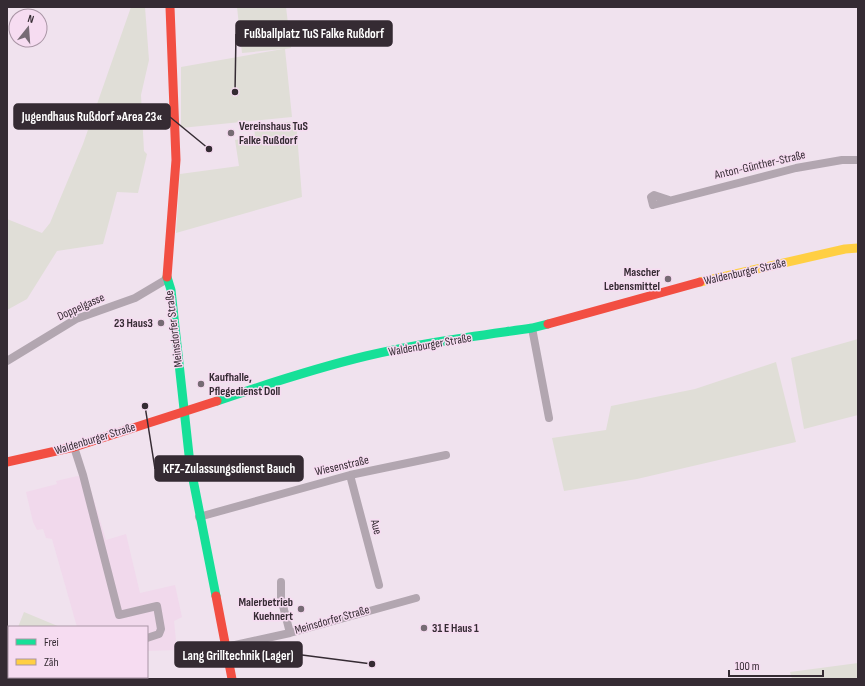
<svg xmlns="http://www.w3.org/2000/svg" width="865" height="686" font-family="'Sofia Sans Condensed',sans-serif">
<rect width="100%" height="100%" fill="#f0e2ee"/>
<path fill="#f1d9ec" d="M86 474 106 540 126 534 140 593 175 585 182 617 174 621 177 650 147 651V627H77L52 539 46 538 43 529 37 530 33 522 26 492 57 484 56 481Z"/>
<path fill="#e0ded7" d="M131 7H145L149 60 141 95 144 151 147 154 138 193 117 192 103 244 57 251 27 299 7 310V219L42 233 50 223 83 144Z
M237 7H286L291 48 285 49 292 117 181 128V67L283 49 242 53Z
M296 121 302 197 176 233 180 174 239 166 235 140 255 136 254 126Z
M858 339V415L804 429 791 358Z
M776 362 796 442 637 479 564 491 552 438 606 430 611 406 695 389Z
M24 612 60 627H18Z
M858 663V679H792L790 672Z"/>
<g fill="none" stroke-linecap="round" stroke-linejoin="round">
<path stroke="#b2a6b0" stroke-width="8" d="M669 200 654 195 651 197 653 205 796 168 842 160H858
M532 328 549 418
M7 361 76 319 135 298 167 279
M74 447 83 475 119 615 157 606 161 629 159 634 147 638
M350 475 379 585
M199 517 350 475 446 455
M281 582V598L290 633
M7 646 9 647
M226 647 290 633 416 598
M75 677 79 679"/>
<path stroke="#16e098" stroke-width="9" d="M167 277 171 290 190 464 216 596
M217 401C267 384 316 368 366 356 421 343 477 336 532 328L548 324"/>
<path stroke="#ffcf43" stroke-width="9" d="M700 282 845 249 858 248"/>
<path stroke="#f24e42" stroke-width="9" d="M167 277 176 160 170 7
M548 324 700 282
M7 462 74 447 217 401
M216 596 232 679"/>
</g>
<g fill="#766b74" stroke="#f6dcf1" stroke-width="1.5">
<circle cx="231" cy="133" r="4"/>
<circle cx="668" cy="279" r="4"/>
<circle cx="161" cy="323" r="4"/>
<circle cx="201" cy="384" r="4"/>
<circle cx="301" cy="609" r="4"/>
<circle cx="424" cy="628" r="4"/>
</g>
<g text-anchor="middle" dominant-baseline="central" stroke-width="3" stroke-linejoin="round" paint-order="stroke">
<g font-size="12" font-weight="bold" fill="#352b33" stroke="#f6dcf1" text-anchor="start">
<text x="239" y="126">Vereinshaus TuS<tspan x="239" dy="14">Falke Rußdorf</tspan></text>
<text x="660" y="272" text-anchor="end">Mascher<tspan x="660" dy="14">Lebensmittel</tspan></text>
<text x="153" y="323" text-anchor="end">23 Haus3</text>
<text x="209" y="377">Kaufhalle,<tspan x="209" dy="14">Pflegedienst Doll</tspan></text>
<text x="293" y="602" text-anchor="end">Malerbetrieb<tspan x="293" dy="14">Kuehnert</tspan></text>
<text x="432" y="628">31 E Haus 1</text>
</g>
<g font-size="12" fill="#352b33" stroke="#f6dcf1">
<text transform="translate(760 165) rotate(-13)">Anton-Günther-Straße</text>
<text transform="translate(745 272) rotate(-13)">Waldenburger Straße</text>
<text transform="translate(81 307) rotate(-24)">Doppelgasse</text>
<text transform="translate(174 329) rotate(-97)">Meinsdorfer Straße</text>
<text transform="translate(430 345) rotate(-10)">Waldenburger Straße</text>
<text transform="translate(95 439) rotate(-17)">Waldenburger Straße</text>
<text transform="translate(342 466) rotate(-13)">Wiesenstraße</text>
<text transform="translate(376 527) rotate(75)">Aue</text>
<text transform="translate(332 620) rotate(-16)">Meinsdorfer Straße</text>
</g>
</g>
<path fill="none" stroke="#352b33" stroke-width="1.5" d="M235 92L236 34M209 149L170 117M145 406L155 469M372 664L302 655"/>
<g fill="#352b33" stroke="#f6dcf1" stroke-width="1.5">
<circle cx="235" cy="92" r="4"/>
<circle cx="209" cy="149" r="4"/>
<circle cx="145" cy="406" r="4"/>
<circle cx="372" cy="664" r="4"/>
</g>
<g fill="#352b33" stroke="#352b33" stroke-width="1.5">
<rect x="236" y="21" width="156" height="25" rx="4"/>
<rect x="14" y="104" width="156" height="25" rx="4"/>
<rect x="155" y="456" width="148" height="25" rx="4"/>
<rect x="175" y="642" width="127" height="25" rx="4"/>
</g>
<g font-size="13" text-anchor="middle" font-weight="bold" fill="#fff">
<text x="314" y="38">Fußballplatz TuS Falke Rußdorf</text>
<text x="92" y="121">Jugendhaus Rußdorf »Area 23«</text>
<text x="229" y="473">KFZ-Zulassungsdienst Bauch</text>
<text x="238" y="660">Lang Grilltechnik (Lager)</text>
</g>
<rect width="865" height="686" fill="none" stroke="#352b33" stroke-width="16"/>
<rect x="8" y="626" width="140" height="52" fill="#f6dcf1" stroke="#a995a5"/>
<rect x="16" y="639" width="20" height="6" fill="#16e098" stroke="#a995a5"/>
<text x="44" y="646" font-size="12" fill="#352b33">Frei</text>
<rect x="16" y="659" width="20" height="6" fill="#ffcf43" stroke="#a995a5"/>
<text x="44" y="666" font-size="12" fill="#352b33">Zäh</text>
<g transform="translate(28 28) rotate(17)"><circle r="19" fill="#f6dcf1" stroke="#a995a5"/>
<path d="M0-3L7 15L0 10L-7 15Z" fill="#766b74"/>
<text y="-6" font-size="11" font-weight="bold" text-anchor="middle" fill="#352b33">N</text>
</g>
<path d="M729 670v6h94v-6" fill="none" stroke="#352b33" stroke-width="2"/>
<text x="735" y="670" font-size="12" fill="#352b33" stroke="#f6dcf1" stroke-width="3" paint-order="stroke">100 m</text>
</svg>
